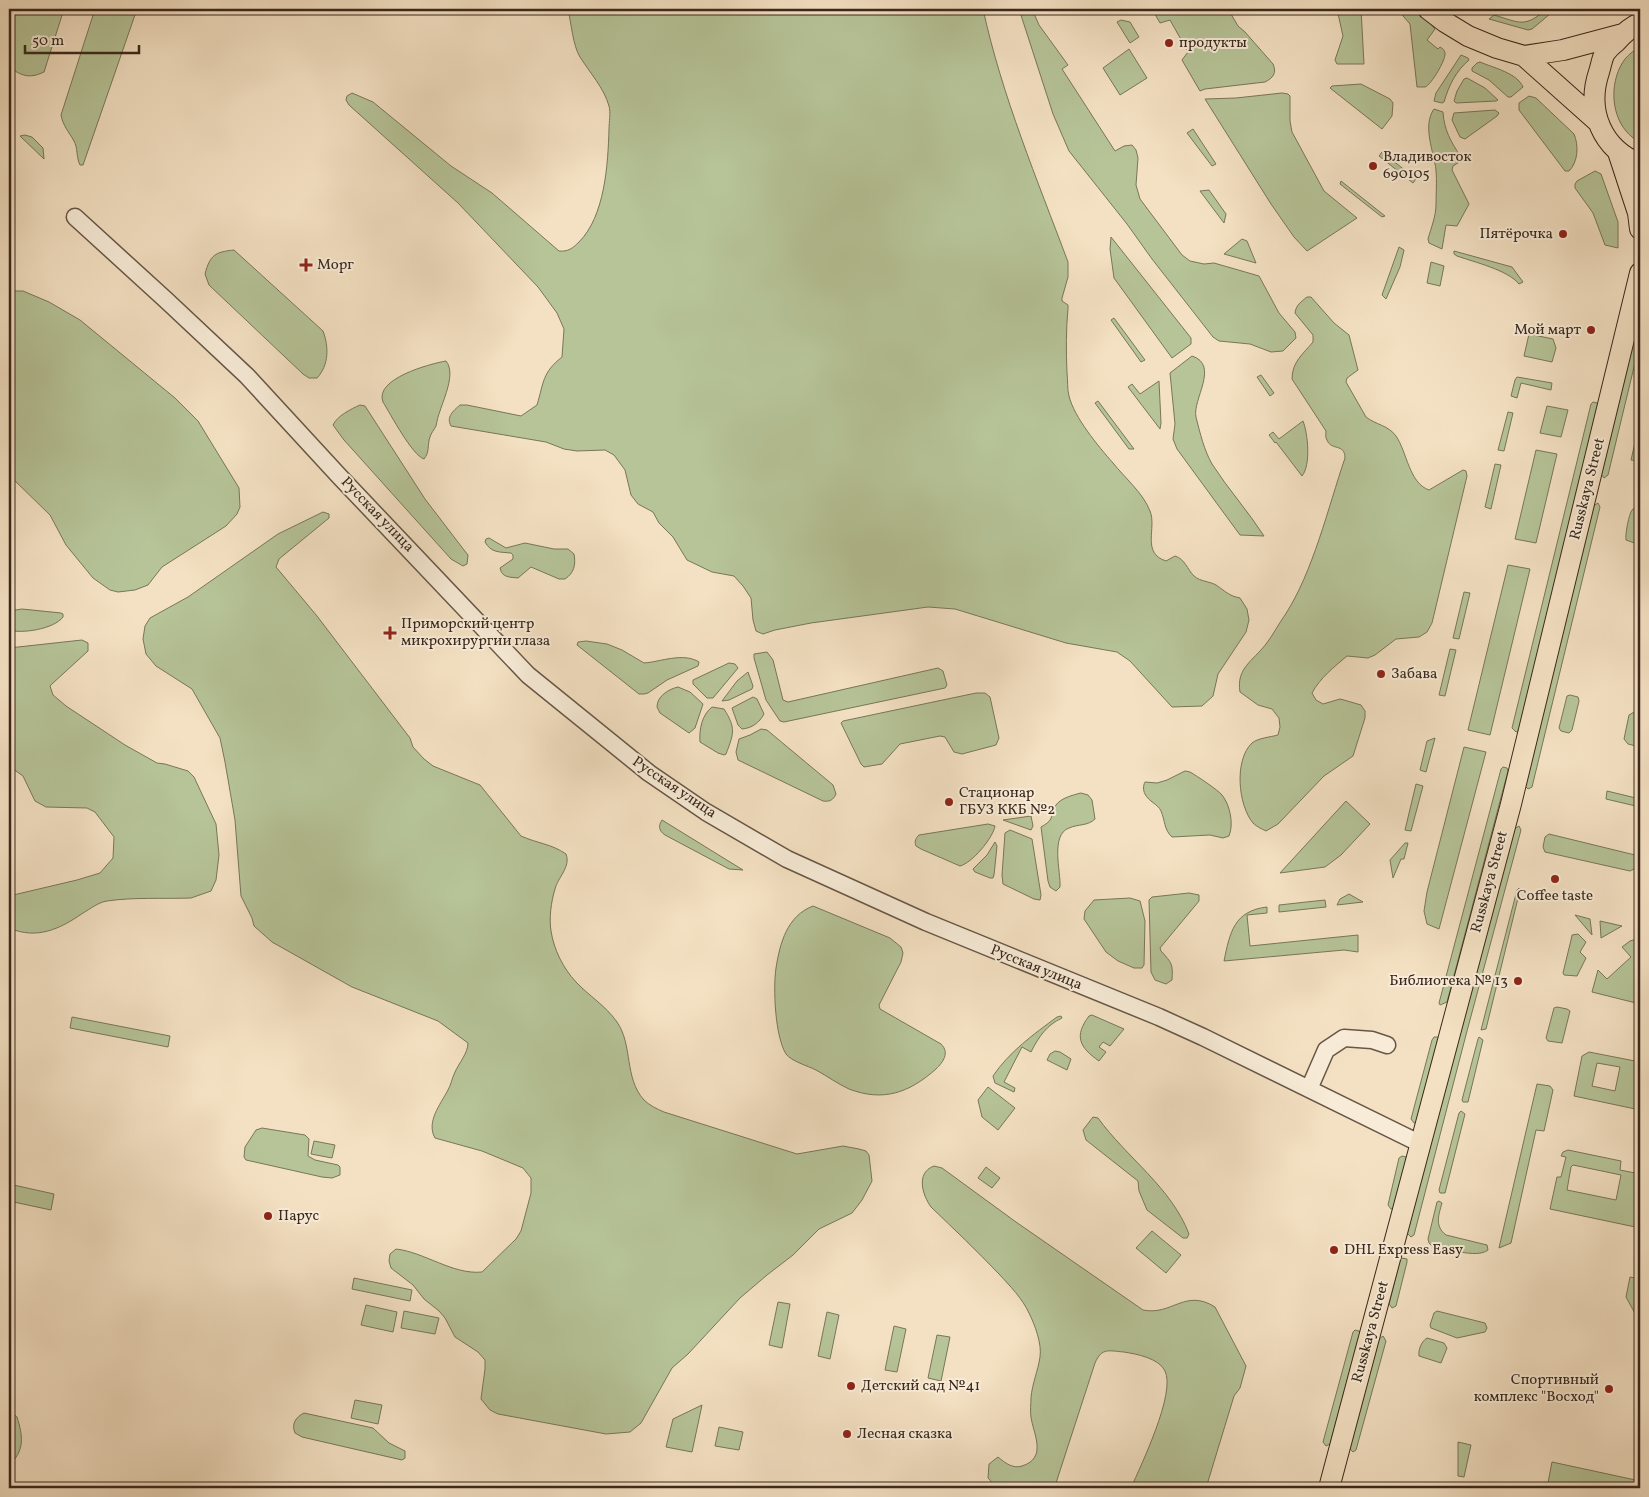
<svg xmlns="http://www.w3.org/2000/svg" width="1649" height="1497" font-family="Vollkorn,serif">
<rect width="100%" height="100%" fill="#f4e1c3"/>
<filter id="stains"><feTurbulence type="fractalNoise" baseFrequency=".004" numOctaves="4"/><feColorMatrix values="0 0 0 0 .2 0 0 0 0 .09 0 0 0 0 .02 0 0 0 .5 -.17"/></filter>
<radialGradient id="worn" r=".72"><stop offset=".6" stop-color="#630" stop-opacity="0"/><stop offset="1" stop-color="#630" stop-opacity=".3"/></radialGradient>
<path fill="#b6c498" stroke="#78765a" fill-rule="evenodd" d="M9 9H64L44 72C29 79 22 76 9 67Z
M95 9H137L83 165H80C76 157 78 148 74 141 69 132 63 126 61 115Z
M568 9H983C1002 96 1037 179 1068 262V277L1062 298V301L1068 305V308C1066 330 1066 351 1067 373 1068 380 1067 389 1069 396 1074 417 1098 446 1113 463 1125 478 1143 493 1150 511 1157 528 1141 553 1166 561L1175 556C1185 559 1187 569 1194 576 1201 582 1209 581 1216 585 1225 591 1229 596 1240 598L1247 609 1249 620 1246 632 1218 674 1213 696 1202 706 1172 707 1130 661 1117 652 1066 643 955 609 928 607 811 623 775 630 763 634 756 631 753 620 751 598 743 586 734 576 712 572 687 560 673 537 659 523 653 512 638 504 631 495 625 470 614 455 605 450 577 451 564 449 546 442 451 426C446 417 453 411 460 405H467L521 416 537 405C544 382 542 373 562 357L564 329 557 313 538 287 458 203 349 105 346 100 347 96 352 93 373 102 451 166 492 193 559 251C568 252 573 248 579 242 605 216 608 164 609 129 609 122 611 113 609 106 604 88 590 73 580 57 573 46 571 22 568 9Z
M1019 9H1032L1039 25 1068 65 1062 69 1115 151 1124 146 1132 145 1136 150 1138 158 1136 185 1140 199 1182 255 1190 261 1204 264 1214 263 1259 276 1279 313 1295 332 1296 338 1283 351 1271 352 1250 344 1219 341 1213 337 1152 259 1127 224 1069 151 1053 114Z
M1152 9H1228L1238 26 1245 32 1273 64C1277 73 1273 78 1265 82L1205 89 1200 91 1182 60 1188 52 1170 20 1160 23Z
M1337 9H1361L1364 64H1337L1335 60 1343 36Z
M1397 9C1417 9 1422 14 1435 29L1427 40 1438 49 1440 47C1443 49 1444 49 1445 53 1446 60 1431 85 1425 87 1422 87 1419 87 1417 87L1410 24Z
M1547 9H1556L1532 29 1528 30 1489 19 1494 15C1521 23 1524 28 1547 9Z
M1121 20 1130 22 1139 37 1130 43 1117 22Z
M1640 46V144C1636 140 1630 136 1626 131 1610 112 1610 79 1625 59 1629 54 1635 50 1640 46Z
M1129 49 1147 78 1120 95 1103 68Z
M1461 55 1468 58 1469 60C1456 71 1449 85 1444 102L1442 103 1434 101 1436 93Z
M1480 62C1494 68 1517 73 1523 87L1511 97H1508L1489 80 1472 71V68L1477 63Z
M1467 78 1485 88 1498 100 1496 101 1456 103 1454 101 1457 91 1464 79Z
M1361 84 1390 99 1393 103 1392 116 1382 129 1330 88 1332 86Z
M1282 93 1288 94 1290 96V121L1292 132 1324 191 1357 218 1307 251 1294 237 1271 204 1205 99 1236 98Z
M1529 96 1536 98 1574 134C1579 146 1578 162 1569 171H1565L1519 110V103Z
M1434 109 1443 112C1444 130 1451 142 1461 157V161L1453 166 1452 170 1469 204 1457 226 1446 225 1442 249 1429 243 1428 239C1431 228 1436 216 1436 205 1436 193 1437 181 1436 170 1434 152 1422 126 1434 109Z
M1495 110 1499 113 1497 116 1465 139 1460 137 1452 120 1454 113Z
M1193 129 1216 164 1212 166 1187 133Z
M25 135 32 137 43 148 44 159 20 136Z
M1382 152 1416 179 1413 183 1379 156Z
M1595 171 1601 174 1618 222V248L1605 245 1593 213 1575 188V184L1577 181Z
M1341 181 1385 216 1382 217 1340 184Z
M1209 190 1226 214 1224 223 1200 191Z
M1111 237 1191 338V344L1172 358 1114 278 1110 249Z
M1242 239 1247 241 1256 263 1224 254Z
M1399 247 1404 250 1400 267 1386 299 1382 295Z
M234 250 323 331C329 347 329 365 317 378H309L303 374 209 285 205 274C210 255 215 252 234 250Z
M1454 251 1512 267 1523 282 1519 284C1508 270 1474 262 1457 256L1454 254Z
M1431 262 1444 266 1440 286 1427 283Z
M9 291H23L49 302 80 320 175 398 198 421 239 488 240 507 237 514 226 526 162 567 148 585 135 590 118 592 110 590 93 578 66 545 50 515 9 475Z
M1307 297H1311L1334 323 1349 335 1358 370 1347 378 1346 382 1366 417C1376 425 1388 425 1396 436 1407 452 1409 483 1429 490L1463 470 1466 471 1467 476 1432 623 1427 632 1419 637 1396 639 1375 655 1368 658 1347 656C1334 667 1320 678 1312 693L1316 700 1323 704 1340 699 1344 700 1361 705 1365 711V718L1353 756 1324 776 1278 824 1266 831C1262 829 1257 827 1253 823 1238 805 1234 760 1252 743 1258 738 1271 737 1278 735L1280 727 1279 718 1272 709 1258 705 1240 692C1236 668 1253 661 1266 644 1273 635 1278 625 1285 615 1313 572 1328 508 1345 458 1345 443 1331 451 1327 440 1325 437 1326 434 1326 431L1292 379C1292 362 1303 354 1313 342V335L1295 313C1296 305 1301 302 1307 297Z
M1114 318 1145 360 1141 362 1111 320Z
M1639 333 1640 334V342L1608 475 1604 478 1601 474 1634 336Z
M1529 334 1553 339 1556 348 1552 362 1524 356Z
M1192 356C1220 365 1192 400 1196 417 1200 433 1204 450 1212 464 1228 489 1248 511 1264 536L1240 535 1177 449 1173 439 1175 424 1170 373Z
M446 361C456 373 444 398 440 411 438 416 437 421 436 426 434 430 431 433 430 437 427 445 430 452 424 459 412 455 391 415 383 402 374 379 429 364 446 361Z
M1261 375 1274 393 1270 396 1257 377Z
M1517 377 1552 383 1551 390 1521 383 1517 398 1511 396 1515 380Z
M1159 381 1161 423 1160 429 1128 387 1132 384 1140 394Z
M1098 401 1134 449H1129L1095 403Z
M1593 402 1597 403 1598 406 1519 730 1516 732 1512 728 1591 404Z
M360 405 365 406 425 499 464 550 468 555 467 564 463 566 451 559 344 440 333 425C337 416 351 409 360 405Z
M1547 406 1568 410 1561 437 1540 433Z
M1508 412 1513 413 1504 451 1498 450Z
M1303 421C1308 434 1311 465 1302 476L1276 442 1275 443 1269 435 1273 432 1279 439Z
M1640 421 1639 461 1631 460Z
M1536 450 1557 454 1536 543 1515 539Z
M1495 464 1501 465 1491 509 1485 507Z
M1598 503 1600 507 1532 787 1528 789 1525 786 1593 506Z
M1640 507V545L1626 540C1625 534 1629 514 1632 510 1635 507 1637 507 1640 507Z
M323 512 329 514V518L279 559 276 567 317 616 410 738 413 747 424 759 433 766 480 785 521 836C536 843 552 844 566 854 571 867 558 877 555 889 551 902 549 918 551 931 554 950 563 968 576 982 589 996 605 1005 617 1022 633 1045 624 1078 644 1100 649 1105 657 1109 664 1112L797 1154 843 1146 859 1149 866 1151 869 1155 872 1181 862 1200 852 1213 819 1229 793 1255 767 1275 740 1298 688 1354 672 1368 641 1423 630 1432 606 1434 498 1414 490 1410 481 1399 485 1369V1360L478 1352 455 1337 445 1318 439 1311 424 1299 413 1285 391 1268 389 1261 390 1254 396 1249C424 1252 453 1275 482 1272L516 1239 521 1231 531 1193V1178L523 1168 482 1151 435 1138C426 1122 440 1105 448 1090 451 1085 452 1078 455 1072 459 1063 468 1053 468 1043L438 1021 352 987 272 942 254 926 252 918 241 896 235 820 225 762 220 738 192 689 156 666 146 654 143 639 145 626 150 618 188 597 278 534Z
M489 538 506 548 525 543 554 549H568L574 554C576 565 574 573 565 579H559L531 567 518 578C510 577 502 578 500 568L513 559V555L511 553C500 552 491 553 485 542L486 539Z
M1508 565 1530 569 1490 735 1468 730Z
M1464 592 1470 593 1459 639 1453 638Z
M22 609 61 613 63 614V617C54 629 22 634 9 630V611Z
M82 640 88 643V651L53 683 50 686 53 695 66 706 125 745 157 763 165 764 188 771 194 777 216 824 219 855 216 880 211 891 191 898C163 899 134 897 107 901 99 902 90 909 83 913 60 929 37 940 9 928V896L77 880 100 873 113 858 114 837 95 812 87 808 46 807 35 801 23 776 9 766V648Z
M586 641 607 644 622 650 644 663C660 662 683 652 699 662L698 666 667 680 648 693 644 694H639L577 645 578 642Z
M1450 649 1456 650 1445 696 1439 695Z
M767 652 773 660 783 700 788 702 938 668 943 671 947 685 945 688 784 722 780 721 766 700 754 658V654Z
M729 663 735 664 738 668 713 698H707L693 684V680Z
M748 672 753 686 752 689 729 700 722 701 737 681Z
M678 687 690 692 703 704 695 728 689 733 660 713 657 707C657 696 669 689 678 687Z
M976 693H985L990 697 999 738 996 745 962 754 954 752 945 737 940 736 900 744 882 764 864 767 861 764 841 723 843 721Z
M1570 695 1578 697 1579 701 1572 730 1569 733 1561 731 1559 728 1567 696Z
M753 697 757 699 764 714C759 723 752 728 742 729L738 725 732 708Z
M712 707 724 709C736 728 734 733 726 754L724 755 718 753 700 742C699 729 702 715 712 707Z
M1636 711 1640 712V747L1628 744 1624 739 1629 715Z
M761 729 767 730 833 785 836 794C833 800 830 802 823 801L738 760 736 752 739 739 750 735Z
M1435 738 1426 772 1420 770 1427 741Z
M1464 747 1486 752 1439 929 1427 924 1424 911 1427 892Z
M1503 767 1507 768 1508 771 1447 1002 1440 1005 1439 1003 1501 769Z
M1185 771 1190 772C1197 776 1218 790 1222 795 1230 805 1234 824 1229 836L1223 838 1210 835 1172 837C1164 830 1165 820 1161 811 1158 804 1149 802 1145 794 1143 790 1143 786 1145 782L1157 783 1167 780Z
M1416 784 1423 786 1411 831 1405 830Z
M1607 791 1640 799V807L1606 799Z
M1081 793 1088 795 1092 800 1095 819C1088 826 1078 824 1069 828 1050 835 1061 872 1060 887L1056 891 1050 887 1048 881 1041 827C1057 818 1048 816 1056 805 1061 798 1073 795 1081 793Z
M1346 801 1370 824 1341 855 1325 867 1280 873Z
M1031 816 1033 826 1031 830 1003 820Z
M662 820 743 870 729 869 665 835C659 831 658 826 662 820Z
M988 824 995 826C993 838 972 863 960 866L921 849 916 846C914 841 916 838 919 835Z
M1519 826 1521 830 1467 1031 1414 1235 1411 1237 1407 1233 1459 1029 1514 829Z
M1010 830 1032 839 1041 895 1040 900 1034 899 1003 884 1002 875 1005 833Z
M1549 834 1635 855 1637 860 1634 869 1630 871 1545 852 1543 847 1545 837Z
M995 842 997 846 994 875 993 878H990L975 872 973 869 987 855Z
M1405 843H1408L1404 859H1401L1393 878 1390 860Z
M1519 888 1520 890 1486 1029 1481 1030 1517 890Z
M1189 893 1199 895V901L1160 948 1161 951C1172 963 1173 964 1172 980L1166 984 1155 980 1151 972 1149 900 1152 897Z
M1349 894 1363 902 1337 905 1340 899Z
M1130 898 1140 901 1145 921 1144 965 1142 968H1134L1118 961 1106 952 1084 919 1085 911 1094 900Z
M1325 900 1326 907 1279 912V905Z
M813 906 890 938 901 947 903 953 901 962 879 1005 880 1009 941 1044C950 1053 943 1062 936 1069 909 1093 883 1102 849 1089 838 1084 827 1076 816 1070 808 1066 791 1061 786 1054 775 1036 773 989 776 968 780 943 787 916 813 906Z
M1267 907V913L1247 915 1250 946 1358 935V952L1344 950 1224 961C1230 932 1234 911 1267 907Z
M1575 915 1590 919 1592 935Z
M1600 921 1622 926 1601 938Z
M1578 934 1586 942 1580 952 1586 958 1577 976 1564 975 1563 973 1571 940 1572 935Z
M1640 938V1004L1592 992 1598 970 1607 979 1631 957 1622 947 1630 941Z
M1557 1007 1567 1009 1570 1011 1562 1043 1548 1041 1546 1038 1554 1008Z
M1092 1015 1124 1029 1110 1046 1103 1042 1099 1047 1106 1052 1099 1061C1079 1047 1074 1036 1089 1016Z
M1061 1016 1062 1018C1047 1025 1039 1036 1031 1052L1022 1047 1004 1082 1015 1088 1014 1092 995 1083 993 1076C1009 1052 1034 1034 1057 1017Z
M72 1017 170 1036 168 1047 70 1028Z
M1434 1037H1439L1417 1123H1414L1411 1119 1432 1040Z
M1479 1037 1483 1040 1468 1102H1463L1462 1100 1478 1039Z
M1055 1051 1060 1052 1071 1059 1067 1070 1047 1060 1050 1054Z
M1589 1052 1640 1062V1110L1574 1096 1582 1056ZM1597 1063 1620 1067 1615 1091 1592 1086Z
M1537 1084 1550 1086 1553 1090 1544 1131 1536 1130 1511 1243 1499 1248Z
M988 1087 1015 1108 998 1130 982 1117 978 1100Z
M1461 1111 1465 1114 1445 1193H1440L1439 1190 1459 1113Z
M1093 1117 1098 1118C1127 1158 1171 1187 1189 1234L1187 1238H1183L1147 1210 1139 1191 1138 1181 1086 1140 1083 1130Z
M262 1128 305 1135 309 1139 308 1156 315 1160 338 1165 340 1167V1175L332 1178 322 1177 246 1160 244 1157 245 1147 256 1130Z
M314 1141 335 1145 332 1158 311 1154Z
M1568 1150 1621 1161 1620 1170 1640 1174V1228L1550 1209 1557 1177H1561L1566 1157 1561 1156 1563 1152ZM1573 1165 1621 1175 1616 1200 1567 1190 1571 1167Z
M1402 1156 1406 1157V1160L1393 1209H1391L1388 1205 1399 1158Z
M934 1166 942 1168 1016 1222 1143 1310C1172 1316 1185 1288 1215 1307L1246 1366 1240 1388 1234 1396 1206 1488H1131C1141 1465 1176 1393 1165 1371 1159 1358 1136 1354 1124 1352 1109 1351 1102 1347 1095 1363L1056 1483 1045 1488H997L988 1478 989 1464 998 1457C1005 1463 1013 1469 1022 1466 1048 1458 1033 1433 1031 1417 1030 1411 1031 1404 1031 1398 1032 1384 1038 1371 1040 1357 1042 1344 1035 1325 1029 1313 1022 1298 1010 1286 999 1274 977 1251 954 1229 931 1207 923 1196 915 1173 934 1166Z
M986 1167 1000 1178 992 1188 978 1178Z
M9 1184 54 1194 51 1210 9 1201Z
M1439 1201 1442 1203C1439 1214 1434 1226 1446 1235L1487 1245 1488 1250C1477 1259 1445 1248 1432 1246L1429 1243 1428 1239 1437 1202Z
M1152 1231 1181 1255 1166 1273 1136 1248Z
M1402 1258 1407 1259V1262L1396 1306 1392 1308 1389 1304 1400 1260Z
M1630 1277 1640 1279V1319L1637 1317 1626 1297Z
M354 1278 412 1290 410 1301 352 1289Z
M778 1302 790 1304 782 1348 769 1345Z
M366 1305 397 1312 393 1332 361 1325Z
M404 1311 439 1318 435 1334 401 1328Z
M1437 1311 1485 1323 1487 1328 1485 1332 1457 1338 1431 1328 1430 1325 1434 1313Z
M827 1312 839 1315 830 1359 818 1356Z
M894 1326 906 1329 897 1372 885 1370Z
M1355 1330 1359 1331 1360 1334 1330 1444 1326 1446 1323 1442 1353 1332Z
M937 1335 950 1337 941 1381 928 1378Z
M1383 1336 1386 1341 1356 1450 1353 1452 1349 1448 1379 1339Z
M1427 1338 1444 1343 1447 1348 1441 1363 1419 1356C1418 1349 1422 1341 1427 1338Z
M355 1400 382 1405 378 1424 351 1418Z
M702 1405 692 1452 666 1447 673 1419Z
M9 1410 17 1417C23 1436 25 1451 9 1465Z
M304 1413 373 1428 389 1443 405 1451V1458L402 1460 302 1437 295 1433C291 1424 296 1417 304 1413Z
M719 1427 743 1432 739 1450 715 1446Z
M1458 1442 1471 1445 1464 1477 1458 1476Z
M1552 1462 1640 1481V1488H1615L1613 1485 1601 1488H1547Z"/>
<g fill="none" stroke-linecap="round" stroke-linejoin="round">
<defs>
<path id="minor" d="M75 217 166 300 247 376 340 477 528 675 649 773 706 812 787 859 926 922 1159 1017 1203 1037 1421 1144
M1309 1089 1326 1050 1344 1038 1372 1040 1387 1045"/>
<path id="major" d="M1428 9 1445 22 1468 36 1497 48 1524 56 1598 122
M1640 23C1630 27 1623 34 1616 42 1612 45 1608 49 1605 53 1602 58 1601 66 1599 72 1586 111 1602 149 1640 164
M1524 56 1563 50 1623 34
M1618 152 1638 213 1640 229
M1329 1488 1511 804 1640 273"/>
</defs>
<use href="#minor" stroke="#685646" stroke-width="19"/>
<use href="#major" stroke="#3a281c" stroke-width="22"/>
<use href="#minor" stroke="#f8ecd8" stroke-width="16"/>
<use href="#major" stroke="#f4e1c3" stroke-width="20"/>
</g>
<g fill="#8f2418" stroke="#f8ecd8" stroke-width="2">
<circle cx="1169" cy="43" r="5"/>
<circle cx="1373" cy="166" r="5"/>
<circle cx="1563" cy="234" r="5"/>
<path d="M303.5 257.5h5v5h5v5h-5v5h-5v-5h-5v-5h5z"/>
<circle cx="1591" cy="330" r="5"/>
<path d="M387.5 625.5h5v5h5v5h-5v5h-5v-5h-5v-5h5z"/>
<circle cx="1381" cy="674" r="5"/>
<circle cx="949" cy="802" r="5"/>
<circle cx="1555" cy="879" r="5"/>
<circle cx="1518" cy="981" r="5"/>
<circle cx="268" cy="1216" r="5"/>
<circle cx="1334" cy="1250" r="5"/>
<circle cx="851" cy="1386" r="5"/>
<circle cx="1609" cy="1389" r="5"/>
<circle cx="847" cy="1434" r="5"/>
</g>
<g text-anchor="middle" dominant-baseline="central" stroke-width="4" stroke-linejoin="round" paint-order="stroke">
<g font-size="15" fill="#3a281c" stroke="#f8ecd8" text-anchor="start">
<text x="1179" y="43">продукты</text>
<text x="1383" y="157">Владивосток<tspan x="1383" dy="17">690105</tspan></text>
<text x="1553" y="234" text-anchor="end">Пятёрочка</text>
<text x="317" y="265">Морг</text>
<text x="1581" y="330" text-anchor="end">Мой март</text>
<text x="401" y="624">Приморский центр<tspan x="401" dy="17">микрохирургии глаза</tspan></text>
<text x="1391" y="674">Забава</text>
<text x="959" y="793">Стационар<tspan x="959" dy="17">ГБУЗ ККБ №2</tspan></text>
<text x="1555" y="896" text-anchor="middle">Coffee taste</text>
<text x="1508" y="981" text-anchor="end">Библиотека № 13</text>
<text x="278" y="1216">Парус</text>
<text x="1344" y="1250">DHL Express Easy</text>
<text x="1599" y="1380" text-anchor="end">Спортивный<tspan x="1599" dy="17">комплекс "Восход"</tspan></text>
<text x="861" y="1386">Детский сад №41</text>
<text x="857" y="1434">Лесная сказка</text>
</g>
<g font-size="15" fill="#3a281c" stroke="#f8ecd8">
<text transform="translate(1588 489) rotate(-76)">Russkaya Street</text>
<text transform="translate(377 515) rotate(46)">Русская улица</text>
<text transform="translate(674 788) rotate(34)">Русская улица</text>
<text transform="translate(1490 882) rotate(-75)">Russkaya Street</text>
<text transform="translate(1036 968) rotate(22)">Русская улица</text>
<text transform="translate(1371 1332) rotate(-75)">Russkaya Street</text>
</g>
</g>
<rect width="1649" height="1497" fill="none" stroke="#f4e1c3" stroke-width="30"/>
<rect x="10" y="10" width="1629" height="1477" fill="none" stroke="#3a281c" stroke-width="2.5"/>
<rect x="15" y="15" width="1619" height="1467" fill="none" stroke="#3a281c"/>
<path d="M25 45v8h114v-8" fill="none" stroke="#3a281c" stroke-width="2.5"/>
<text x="32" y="45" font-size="15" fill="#3a281c" stroke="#f8ecd8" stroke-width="4" paint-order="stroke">50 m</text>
<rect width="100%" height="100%" filter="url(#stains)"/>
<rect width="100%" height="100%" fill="url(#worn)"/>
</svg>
